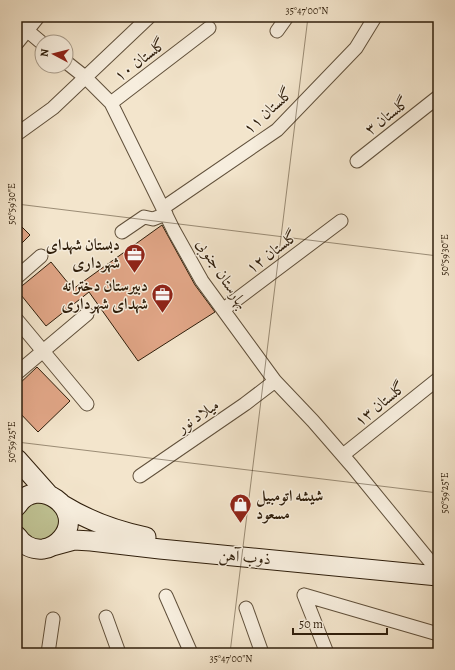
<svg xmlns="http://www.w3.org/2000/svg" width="455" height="670" font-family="Alegreya,Amiri,serif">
<rect width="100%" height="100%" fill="#f3e5cc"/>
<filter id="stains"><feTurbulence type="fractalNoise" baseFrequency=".005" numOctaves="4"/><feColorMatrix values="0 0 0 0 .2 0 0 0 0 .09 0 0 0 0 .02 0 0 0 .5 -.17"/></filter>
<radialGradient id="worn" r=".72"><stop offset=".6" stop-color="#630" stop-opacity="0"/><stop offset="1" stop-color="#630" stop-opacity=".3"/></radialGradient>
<path fill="#c0c394" stroke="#787050" d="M52 500 63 528 38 546 17 529V514L23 504Z"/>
<path fill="#e1a687" stroke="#2f1e0b" d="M17 222 30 235 17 248Z
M162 225 195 285 215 312 138 361 89 292 46 326 17 290 51 262 73 289Z
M37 367 70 401 38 432 17 410V386Z"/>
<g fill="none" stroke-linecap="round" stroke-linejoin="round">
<defs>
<path id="street" d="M17 22 42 43
M277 31 287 17
M17 43 38 17
M66 62 85 77 111 103 174 231 202 281 275 381 313 421 352 466 433 565 432 575
M111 103 209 28
M17 134 53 108 149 17
M357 161 438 97
M163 208 277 130 356 48 375 17
M122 232 144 217 153 219 166 214
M17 277 41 256
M224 309 341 221
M17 320 87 404
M17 373 87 314
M343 455 438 379
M140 476 245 404 275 381
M304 595 438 634
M304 595 327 653
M166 596 191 653
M246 608 262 653
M106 617 119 653
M48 653 53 619"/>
<path id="secondary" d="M17 459 49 495
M63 505C89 521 117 531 146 537
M17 506C37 474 86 509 62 538 57 544 51 548 43 549 32 550 23 545 17 536
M52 546 74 540 91 541 160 549 438 576"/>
</defs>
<use href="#street" stroke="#60503b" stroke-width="15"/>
<use href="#secondary" stroke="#2f1e0b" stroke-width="21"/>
<use href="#street" stroke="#f7eede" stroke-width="13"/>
<use href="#secondary" stroke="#f7eede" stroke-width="19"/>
</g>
<path fill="none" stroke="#2f1e0b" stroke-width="1" stroke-opacity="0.45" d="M431 17 438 18M17 204 438 256M17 442 438 493M230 653 308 17"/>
<defs>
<symbol id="office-pin" viewBox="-11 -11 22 30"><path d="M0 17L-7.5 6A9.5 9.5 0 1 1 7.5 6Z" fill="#8f2418" stroke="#f7eede"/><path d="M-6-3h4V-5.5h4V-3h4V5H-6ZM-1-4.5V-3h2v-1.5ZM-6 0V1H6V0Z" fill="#fff"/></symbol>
<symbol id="shop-pin" viewBox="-11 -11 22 30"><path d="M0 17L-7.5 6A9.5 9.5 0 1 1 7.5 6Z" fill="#8f2418" stroke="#f7eede"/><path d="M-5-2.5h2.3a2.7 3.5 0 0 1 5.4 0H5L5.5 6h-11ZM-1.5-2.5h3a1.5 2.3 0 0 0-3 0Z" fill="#fff"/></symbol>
</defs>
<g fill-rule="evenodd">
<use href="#office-pin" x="122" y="242" width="25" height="34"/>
<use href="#office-pin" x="150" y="282" width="25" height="34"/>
<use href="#shop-pin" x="228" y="492" width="25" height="34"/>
</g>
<g text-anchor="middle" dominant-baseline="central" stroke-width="3" stroke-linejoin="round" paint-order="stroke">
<g font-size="16" fill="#2f1e0b" stroke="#f7eede">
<text transform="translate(140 60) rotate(-37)">گلستان ۱۰</text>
<text transform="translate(268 111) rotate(-42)">گلستان ۱۱</text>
<text transform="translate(387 116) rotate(-38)">گلستان ۳</text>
<text transform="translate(272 252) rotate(-37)">گلستان ۱۲</text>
<text transform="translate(222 274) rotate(57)">بهارستان جنوبی</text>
<text transform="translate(380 404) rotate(-39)">گلستان ۱۳</text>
<text transform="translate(198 416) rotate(-34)">میلاد نور</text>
<text transform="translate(245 557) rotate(5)">ذوب آهن</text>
</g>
<g font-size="16" font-weight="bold" fill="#2f1e0b" stroke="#f7eede" text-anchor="end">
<text x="120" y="245">دبستان شهدای<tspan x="120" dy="18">شهرداری</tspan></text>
<text x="148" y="286">دبیرستان دخترانه<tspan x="148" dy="18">شهدای شهرداری</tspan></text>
<text x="256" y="496" text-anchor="start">شیشه اتومبیل<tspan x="256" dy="18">مسعود</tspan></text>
</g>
</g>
<rect width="455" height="670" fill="none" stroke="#f3e5cc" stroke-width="44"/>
<g transform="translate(54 54) rotate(277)"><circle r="19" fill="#f7eede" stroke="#a79b8a"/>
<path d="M0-3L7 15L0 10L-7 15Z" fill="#8f2418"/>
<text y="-6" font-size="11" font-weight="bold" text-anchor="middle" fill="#2f1e0b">N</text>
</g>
<path d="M293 628v6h94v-6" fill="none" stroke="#2f1e0b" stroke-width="2"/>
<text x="299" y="628" font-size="12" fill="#2f1e0b" stroke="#f7eede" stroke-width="3" paint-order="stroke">50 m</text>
<rect x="22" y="22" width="411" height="626" fill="none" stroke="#2f1e0b" stroke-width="1.5"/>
<g font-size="10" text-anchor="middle" fill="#2f1e0b">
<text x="307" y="14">35°47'00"N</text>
<text transform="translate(11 204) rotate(-90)" y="4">50°59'30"E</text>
<text transform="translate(444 255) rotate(-90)" y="4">50°59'30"E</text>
<text transform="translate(11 442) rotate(-90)" y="4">50°59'25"E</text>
<text transform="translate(444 493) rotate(-90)" y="4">50°59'25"E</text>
<text x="231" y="662">35°47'00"N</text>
</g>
<rect width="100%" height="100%" filter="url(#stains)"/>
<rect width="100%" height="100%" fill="url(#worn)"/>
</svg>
